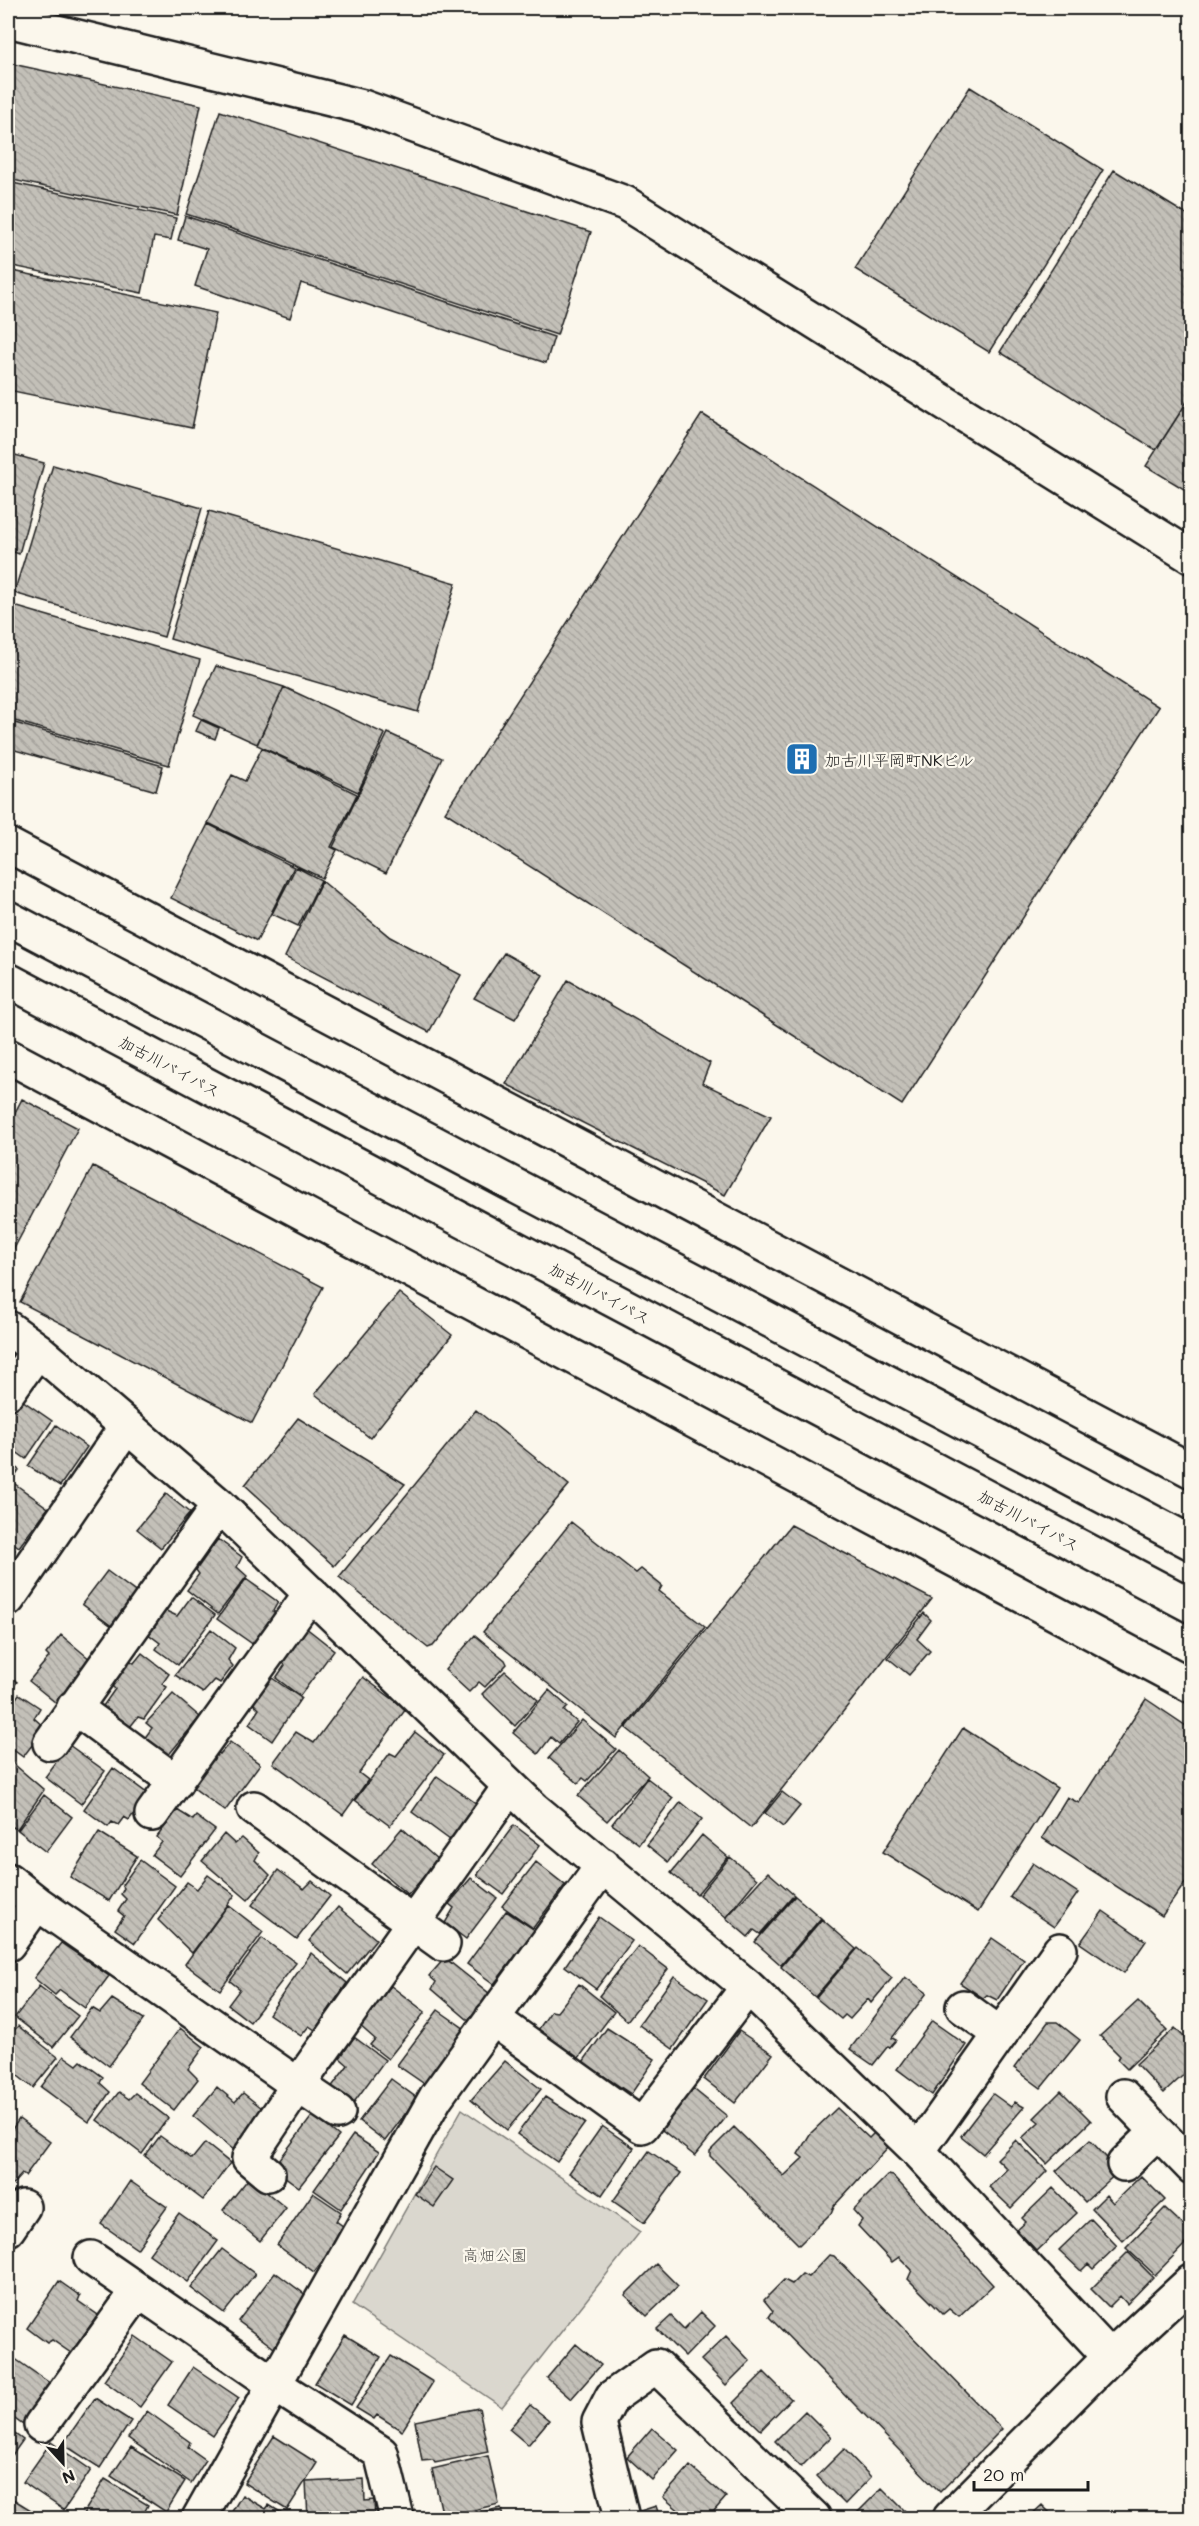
<svg xmlns="http://www.w3.org/2000/svg" width="1199" height="2526" font-family="Mali,'Klee One',sans-serif">
<defs>
<pattern id="building-back-hatch" width="6" height="6" patternUnits="userSpaceOnUse" patternTransform="scale(1.5)"><rect width="6" height="6" fill="#c3c0b8"/><path d="M-1 5l2 2M0 0l6 6M5-1l2 2" fill="none" stroke="#a7a49e"/></pattern>
</defs>
<rect width="100%" height="100%" fill="#fbf7ec"/>
<filter id="ink" filterUnits="userSpaceOnUse"><feTurbulence type="fractalNoise" baseFrequency=".0167" numOctaves="2"/><feDisplacementMap in="SourceGraphic" scale="12" xChannelSelector="R" yChannelSelector="G"/><feConvolveMatrix kernelMatrix="1 2 1 2 8 2 1 2 1" color-interpolation-filters="sRGB"/></filter>
<g filter="url(#ink)">
<path fill="#dad7ce" stroke="#7b7a75" stroke-width="1.5" d="M462 2109 640 2232 502 2407 352 2305Z"/>
<path fill="url(#building-back-hatch)" stroke="#1c1c1c" stroke-width="1.5" d="M8 63 201 105 177 215 8 179Z
M970 87 1103 170 989 352 855 269Z
M220 111 591 232 557 335 186 214Z
M1114 170 1192 218V394L1156 450 1000 352Z
M8 182 176 218 171 240 154 237 142 293 8 265Z
M185 216 554 337 546 363 301 283 290 318 195 286 207 249 178 240Z
M8 270 216 313 192 428 8 390Z
M1192 394V494L1146 466Z
M702 414 1159 707 902 1105 445 812Z
M8 453 44 463 19 554 8 550Z
M53 465 202 508 164 637 14 593Z
M209 511 456 583 418 712 170 639Z
M14 606 200 660 169 765 8 719V627Z
M216 666 284 687 257 744 193 715Z
M284 687 385 734 358 792 257 745Z
M201 720 219 728 215 739 196 731Z
M8 721 163 766 156 791 8 748Z
M388 733 442 758 386 873 333 847Z
M262 748 357 794 331 847 337 850 322 878 208 823 232 775 245 781Z
M208 824 294 867 257 941 171 898Z
M296 867 321 880 298 926 272 914Z
M322 881 390 937 461 975 429 1032 285 957Z
M504 953 543 975 515 1019 474 998Z
M568 980 710 1063 702 1083 771 1116 725 1195 506 1084Z
M22 1099 78 1128 8 1260V1126Z
M93 1166 323 1287 252 1423 20 1302Z
M399 1293 452 1335 370 1438 315 1394Z
M19 1398 52 1421 26 1459 8 1446V1415Z
M476 1410 569 1485 433 1646 428 1648 339 1577Z
M298 1418 405 1484 334 1566 245 1485Z
M56 1425 87 1447 60 1486 28 1466Z
M8 1462 19 1470 8 1486Z
M15 1484 48 1508 19 1547 8 1539V1493Z
M166 1494 190 1513 161 1548 137 1529Z
M571 1522 636 1573 641 1569 662 1586 659 1591 705 1627 616 1738 483 1632Z
M791 1525 932 1599 751 1828 626 1728Z
M218 1539 242 1557 237 1567 247 1576 218 1614 187 1590 199 1574 196 1570Z
M8 1545 15 1550 8 1562Z
M107 1571 138 1594 113 1627 82 1604Z
M246 1579 278 1602 273 1611 277 1615 254 1645 217 1619Z
M191 1597 215 1615 178 1665 156 1649 160 1643 147 1633 164 1610 177 1616Z
M924 1613 931 1620 917 1639 930 1651 909 1675 888 1658Z
M305 1627 334 1650 300 1696 276 1678 285 1665 280 1660Z
M211 1629 235 1648 228 1660 233 1666 220 1683 215 1680 203 1693 175 1675Z
M61 1635 91 1660 56 1703 29 1681 49 1657 46 1654Z
M475 1635 505 1660 507 1664 485 1687 479 1682 469 1692 445 1670Z
M142 1653 169 1674 162 1684 167 1687 144 1719 138 1717 130 1727 103 1706 115 1689 110 1684 128 1659 134 1663Z
M505 1671 538 1700 515 1726 482 1694Z
M8 1675 17 1682 8 1694Z
M363 1677 406 1709 359 1773 368 1780 343 1815 273 1763 296 1732 314 1743Z
M272 1678 301 1698 272 1741 249 1724 259 1709 253 1703Z
M549 1690 568 1707 564 1711 577 1722 559 1744 551 1737 538 1754 513 1733Z
M19 1694 40 1708 34 1718 45 1728 23 1757 8 1746V1710Z
M173 1694 200 1717 166 1758 144 1739 152 1728 146 1723Z
M1146 1699 1192 1730V1873L1162 1916 1042 1838 1067 1797 1079 1803Z
M582 1720 616 1749 587 1781 583 1778 578 1783 549 1758Z
M963 1728 1057 1788 978 1912 883 1852Z
M415 1732 444 1755 390 1826 355 1800 390 1753 396 1756Z
M230 1742 260 1764 225 1811 191 1786 216 1752 220 1754Z
M69 1745 105 1771 81 1804 45 1777Z
M619 1750 648 1776 607 1821 578 1796Z
M8 1759 44 1790 17 1829 8 1825Z
M113 1768 148 1794 129 1820 124 1817 118 1825 112 1822 108 1827 84 1809Z
M437 1776 477 1804 450 1840 412 1812Z
M647 1778 673 1798 639 1844 612 1824Z
M782 1792 800 1806 783 1827 765 1813Z
M44 1795 72 1817 46 1852 18 1830Z
M681 1802 702 1819 668 1862 647 1845Z
M177 1810 193 1820 196 1816 215 1830 180 1876 152 1855 162 1842 157 1837Z
M514 1825 540 1845 503 1894 477 1875Z
M402 1828 438 1860 408 1895 372 1864Z
M99 1832 137 1856 109 1901 70 1877Z
M224 1834 235 1844 242 1838 259 1853 255 1860 270 1875 248 1900 202 1861Z
M702 1835 728 1857 697 1894 671 1873Z
M730 1857 757 1879 726 1917 699 1895Z
M140 1860 175 1886 135 1943 115 1929 124 1916 118 1911 126 1899 121 1894 124 1888 122 1885Z
M536 1862 565 1885 533 1928 502 1906Z
M1033 1863 1078 1893 1054 1927 1010 1897Z
M278 1870 304 1889 312 1881 330 1896 297 1939 252 1905Z
M768 1872 794 1895 760 1934 754 1930 748 1937 726 1918Z
M208 1875 235 1895 192 1953 158 1920 187 1882 197 1889Z
M471 1878 497 1898 466 1939 445 1923 454 1908 449 1904Z
M795 1896 821 1918 781 1965 755 1942Z
M228 1905 263 1932 220 1990 185 1964Z
M338 1907 376 1939 347 1974 309 1941Z
M506 1911 535 1930 494 1984 467 1964Z
M1103 1911 1146 1941 1124 1973 1080 1943Z
M599 1917 632 1941 596 1989 565 1966Z
M822 1919 856 1949 815 1997 781 1967Z
M262 1938 296 1963 250 2022 228 2005 240 1989 230 1981Z
M992 1938 1024 1960 997 2000 987 1995 983 1998 960 1983Z
M61 1943 109 1976 85 2008 60 1990 55 1995 34 1978Z
M638 1946 668 1969 627 2021 599 1996Z
M858 1948 892 1978 871 2003 868 1999 850 2019 845 2015 841 2019 816 1998Z
M311 1953 347 1983 315 2030 309 2026 301 2036 269 2014Z
M445 1958 490 1994 471 2019H467L432 1989 436 1982 429 1976Z
M674 1976 708 1999 673 2049 639 2025Z
M905 1977 927 1993 892 2038 896 2040 890 2047 888 2046 873 2065 850 2049Z
M579 1984 614 2012 578 2059 538 2030 551 2011 557 2012Z
M39 1986 78 2016 53 2047 15 2017Z
M391 1986 425 2012 388 2059 370 2045 375 2039 359 2025Z
M112 1999 144 2019 109 2066 70 2037 92 2008 100 2013Z
M1138 2001 1167 2030 1127 2069 1117 2059 1120 2056 1100 2036Z
M438 2010 465 2029 426 2085 397 2065Z
M932 2021 966 2045 932 2095 897 2069Z
M1048 2022H1057L1080 2040 1041 2088 1014 2068Z
M18 2026 58 2057 33 2088 8 2068V2032L11 2034Z
M180 2028 204 2047 188 2069 198 2079 174 2110 139 2083Z
M607 2028 655 2059 631 2094 583 2062Z
M1175 2028 1192 2045V2067L1164 2093 1136 2064Z
M739 2031 773 2054 735 2103 704 2079Z
M354 2037 385 2060 352 2105 330 2089 348 2065 340 2058Z
M64 2056 77 2065 81 2061 103 2077 100 2083 110 2092 89 2122 41 2087Z
M505 2061 541 2089 507 2130 471 2100Z
M391 2079 417 2098 385 2141 359 2121Z
M217 2087 235 2102 243 2093 267 2112 235 2151 193 2116Z
M691 2087 727 2116 695 2156 662 2130Z
M1061 2091 1091 2121 1047 2164 1022 2138 1039 2122 1034 2118Z
M119 2092 129 2099 135 2093 168 2118 142 2154 97 2120Z
M993 2094 1011 2107 1015 2102 1024 2107 983 2154 961 2136Z
M545 2097 585 2123 557 2162 517 2134Z
M837 2108 869 2138 877 2130 889 2143V2146L834 2206 831 2213 799 2245 710 2156V2151L734 2127 784 2176 803 2158 798 2154 810 2134Z
M313 2115 339 2136 299 2187 273 2168Z
M19 2119 50 2142 25 2176 22 2174 10 2187 8 2186V2135Z
M602 2126 634 2148 602 2195 569 2173Z
M353 2135 379 2152 341 2209 314 2190Z
M160 2136 192 2159 205 2143 230 2163 203 2200 145 2156Z
M1016 2140 1047 2171 1011 2208 989 2187 1007 2169 997 2159Z
M1090 2140 1119 2171 1085 2202 1056 2171Z
M649 2151 681 2173 644 2223 613 2201Z
M434 2167 453 2180 434 2207 415 2194Z
M888 2175 893 2176 993 2285 959 2317 949 2309 943 2314 908 2279 912 2270 899 2257 892 2262 858 2226 862 2220 853 2210Z
M1141 2176 1165 2200 1123 2241 1092 2209 1106 2195 1113 2203Z
M249 2178 286 2208 260 2241 223 2210Z
M130 2181 167 2207 137 2249 101 2224Z
M1053 2188 1077 2213 1037 2251 1017 2230 1026 2222 1022 2218Z
M313 2193 341 2212 336 2221 347 2229 314 2272 277 2245Z
M1165 2208 1192 2233V2237L1155 2275 1126 2248Z
M179 2213 218 2241 188 2282 149 2254Z
M1091 2219 1117 2246 1093 2269 1088 2264 1081 2271 1059 2250Z
M222 2249 255 2274 224 2313 191 2288Z
M1128 2252 1153 2277 1127 2304 1120 2296 1109 2307 1091 2289Z
M829 2255 834 2256 1002 2429 940 2492 769 2317 773 2311 764 2300 784 2280 792 2284 802 2274 808 2277Z
M656 2264 678 2286 647 2316 625 2295Z
M275 2272 311 2299 274 2348 238 2321Z
M59 2281 80 2296 78 2301 98 2315 71 2353 52 2340 47 2343 27 2328Z
M701 2312 715 2326 685 2357 657 2329 671 2316 684 2329Z
M345 2335 381 2357 351 2405 315 2383Z
M135 2336 172 2362 140 2407 104 2381Z
M726 2336 750 2361 726 2385 701 2360Z
M576 2344 601 2365 571 2399 547 2378Z
M11 2356 51 2384 23 2425 8 2414V2362Z
M391 2356 433 2382 402 2431 377 2415 374 2419 356 2408Z
M193 2367 239 2398 213 2436 168 2405Z
M764 2372 791 2399 761 2430 733 2403Z
M95 2398 131 2421 100 2468 63 2444Z
M530 2405 549 2420 528 2445 509 2429Z
M479 2408 488 2452 435 2463 433 2460 422 2461 415 2421Z
M147 2411 190 2442 188 2447 206 2460 191 2483 128 2438Z
M805 2411 831 2437 801 2467 775 2441Z
M652 2428 678 2450 652 2480 627 2457Z
M8 2429 23 2440 8 2461Z
M274 2436 317 2463 287 2510 244 2483Z
M51 2442 91 2470 64 2510 23 2482Z
M131 2447 185 2481 166 2512 111 2476Z
M844 2449 871 2477 845 2504 817 2476Z
M488 2456 499 2504 443 2517 432 2469Z
M690 2466 726 2497 708 2518H688L663 2497Z
M105 2479 148 2505 143 2515 148 2518H89L83 2514Z
M364 2479 365 2501 374 2500 375 2518H308L306 2482Z
M882 2488 905 2511 898 2518H863L857 2513Z
M242 2495 266 2509 269 2505 290 2518H228Z
M8 2496 44 2518H8Z
M1042 2505 1055 2518H1028Z
M656 2506 660 2518H630L628 2515Z
M501 2508 503 2518H455Z"/>
<g fill="none" stroke-linecap="round" stroke-linejoin="round">
<defs>
<path id="minor" d="M8 20 363 107 625 203 1192 557
M8 845 1192 1471
M8 1056 1192 1686
M8 1328 38 1350 219 1505 534 1809 748 1987 918 2151 1110 2357
M8 1392 38 1350
M8 1599 126 1427
M74 1707 176 1782
M50 1743 219 1505
M254 1808 443 1944
M152 1814 311 1593
M8 1880 37 1903
M8 1944 37 1903 298 2085 510 1786
M963 2007 1000 2034
M492 2018 642 2126 748 1987
M1123 2096 1192 2167
M918 2151 1060 1950
M1124 2164 1157 2132
M268 2174 249 2158 298 2085 338 2112
M8 2229 23 2207
M91 2258 274 2384 381 2453 397 2518
M41 2425 138 2291
M199 2518 436 2097 603 1865
M622 2518 599 2422 612 2397 656 2366 814 2518
M950 2518 1110 2357 1192 2281"/>
<path id="motorway" d="M8 918 1192 1543
M8 980 1192 1606"/>
</defs>
<use href="#minor" stroke="#1c1c1c" stroke-width="38"/>
<use href="#motorway" stroke="#1c1c1c" stroke-width="38"/>
<use href="#minor" stroke="#fbf7ec" stroke-width="33"/>
<use href="#motorway" stroke="#fbf7ec" stroke-width="33"/>
</g>
</g>
<defs>
<symbol id="building-square" viewBox="-11 -11 22 22"><rect x="-9" y="-9" width="18" height="18" rx="4" fill="#1f6fb2" stroke="#fbf7ec"/><path d="M-4-6H4V6H1V3H-1V6H-4ZM-2.5-4.3h1.7v1.8h-1.7ZM.8-4.3h1.7v1.8H.8ZM-2.5-1h1.7V.8h-1.7ZM.8-1h1.7V.8H.8Z" fill="#fff"/></symbol>
</defs>
<g fill-rule="evenodd">
<use href="#building-square" x="783" y="740" width="38" height="38"/>
</g>
<g text-anchor="middle" dominant-baseline="central" stroke-width="4.5" stroke-linejoin="round" paint-order="stroke">
<g font-size="16" fill="#1c1c1c" stroke="#fbf7ec" text-anchor="start">
<text x="825" y="759">加古川平岡町NKビル</text>
</g>
<g font-size="16" fill="#1c1c1c" stroke="#fbf7ec">
<text transform="translate(170 1066) rotate(28)">加古川バイパス</text>
<text transform="translate(600 1293) rotate(28)">加古川バイパス</text>
<text transform="translate(1029 1520) rotate(28)">加古川バイパス</text>
</g>
<g font-size="16" fill="#555451" stroke="#fbf7ec">
<text x="495" y="2254">高畑公園</text>
</g>
</g>
<rect width="1199" height="2526" fill="none" stroke="#fbf7ec" stroke-width="30"/>
<rect x="15" y="15" width="1169" height="2496" fill="none" stroke="#1c1c1c" stroke-width="2" filter="url(#ink)"/>
<g transform="translate(63 2463) rotate(158)" stroke="#fbf7ec" stroke-width="4.5" paint-order="stroke">
<path d="M0-4.5L10 22L0 15L-10 22Z" fill="#1c1c1c"/>
<text y="-9" font-size="16" font-weight="bold" text-anchor="middle" fill="#1c1c1c">N</text>
</g>
<path d="M974 2481v9h114v-9" fill="none" stroke="#1c1c1c" stroke-width="3"/>
<text x="983" y="2481" font-size="18" fill="#1c1c1c" stroke="#fbf7ec" stroke-width="4.5" paint-order="stroke">20 m</text>
</svg>
